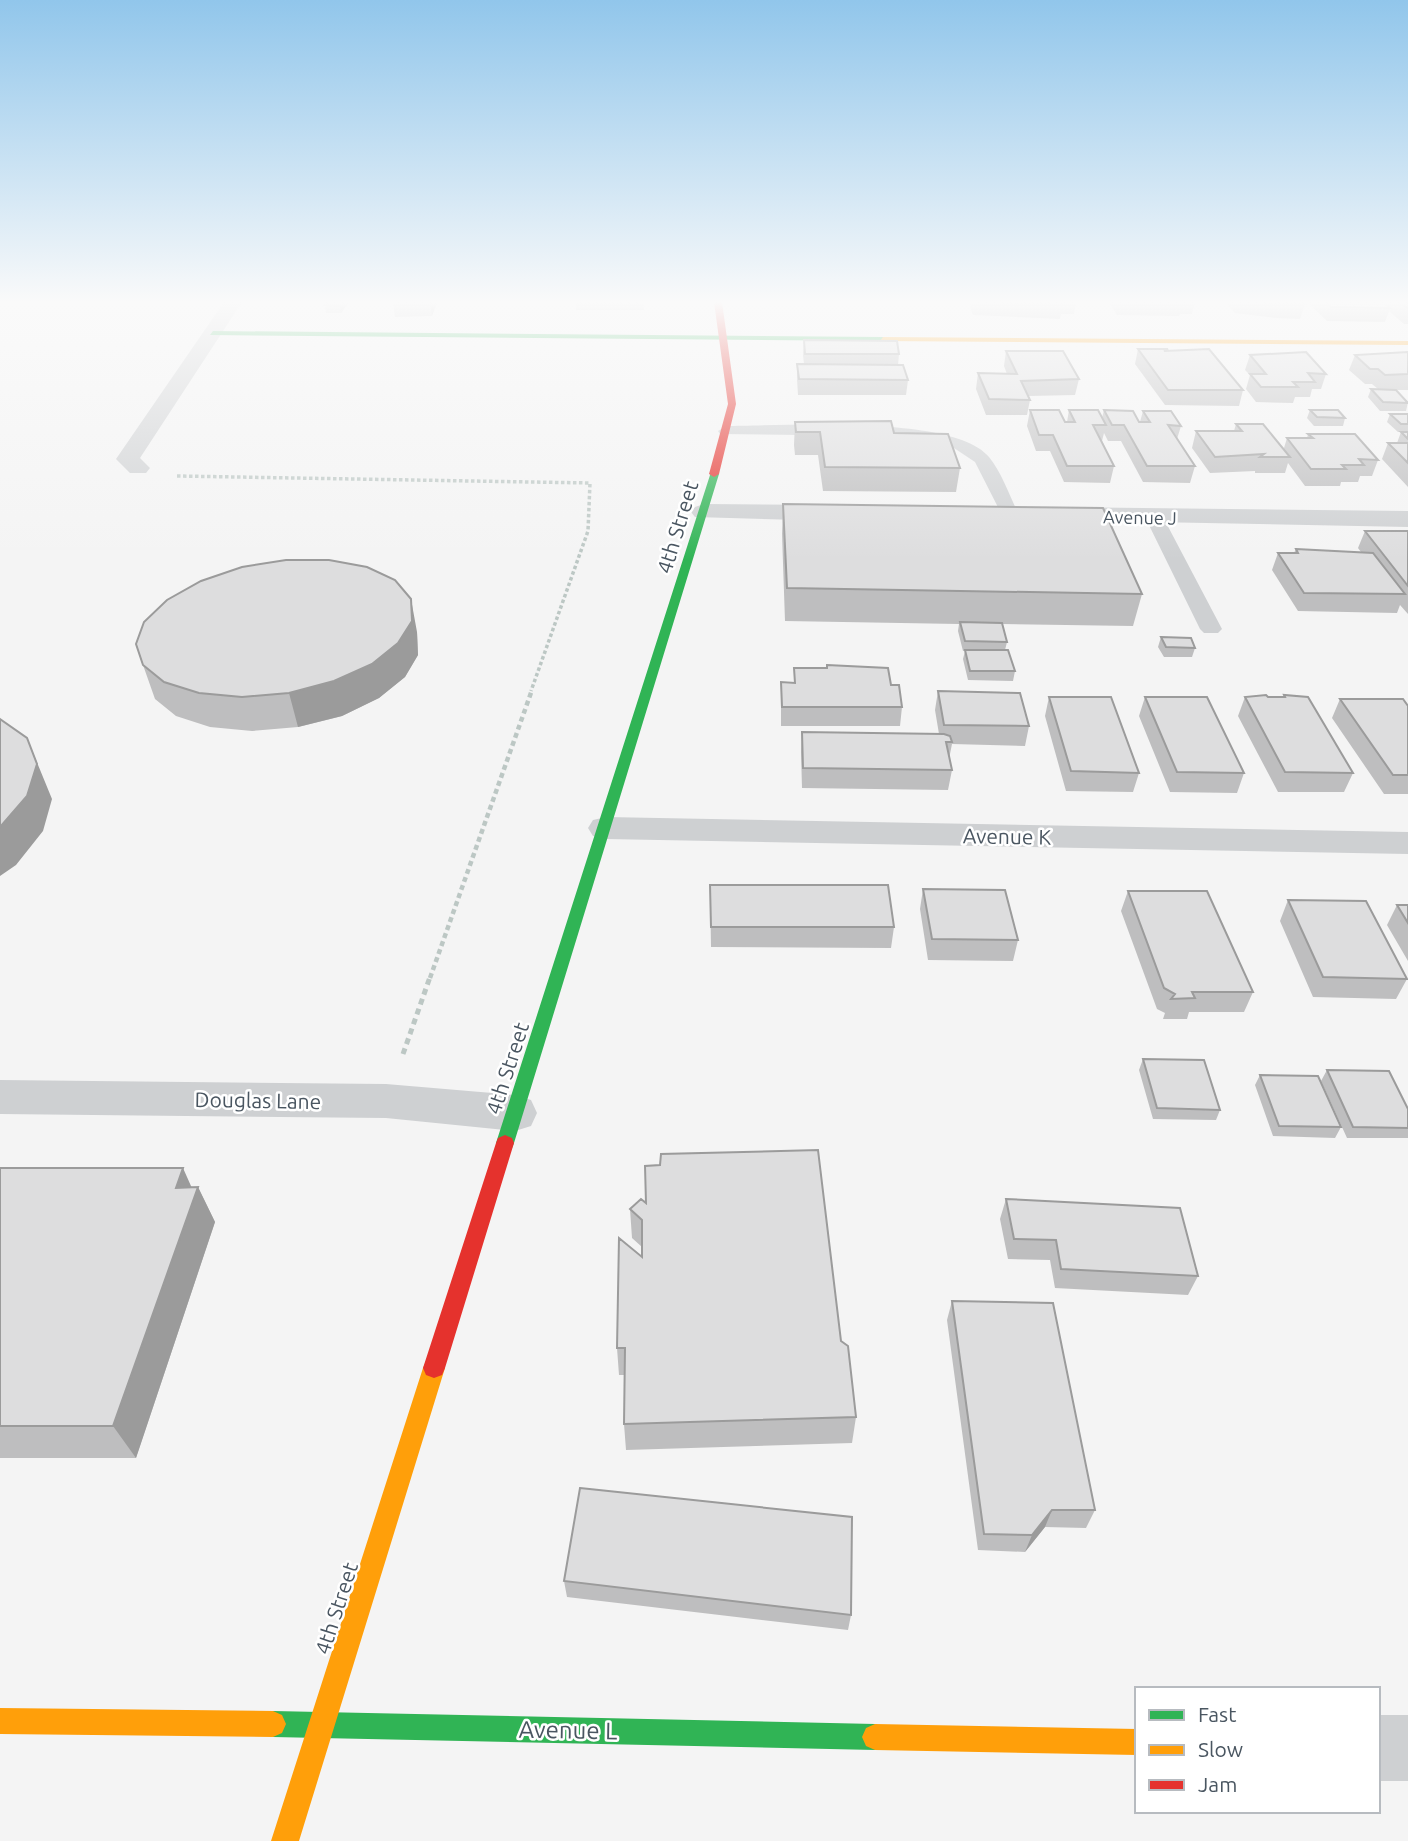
<svg xmlns="http://www.w3.org/2000/svg" width="1408" height="1841" font-family="Ubuntu,sans-serif">
<rect width="100%" height="100%" fill="#f4f4f4"/>
<g fill="none" stroke-linecap="round" stroke-linejoin="round">
<path stroke="#bcc7c4" stroke-width="3.5" stroke-dasharray="3.5 2.5" stroke-linecap="butt" d="M177 476 590 483 588 531 531 691"/>
<path stroke="#bcc7c4" stroke-width="4.5" stroke-dasharray="5 3.5" stroke-linecap="butt" d="M430 978 532 690"/>
<path stroke="#bcc7c4" stroke-width="5" stroke-dasharray="6 4.5" stroke-linecap="butt" d="M403 1054 430 977"/>
<path fill="#ced0d2" fill-rule="evenodd" d="M726 426C782 426 954 414 989 457 1002 473 1010 497 1019 515L1010 520 1004 519 975 462 948 444 881 436 720 434 718 431Z
M1154 511 1163 517 1222 629 1218 633H1204L1200 629 1145 517Z"/>
<path fill="#ced0d2" fill-rule="evenodd" d="M224 302H242L140 458 150 468 146 473H130L116 459Z
M704 504 835 505 844 508 848 513 844 518 835 521 695 517 691 512 695 507Z
M1056 507 1408 511V527L1047 520 1043 515 1047 510Z
M606 817 1408 832V854L606 839 593 836 588 828 593 820Z
M0 1080 386 1084 515 1095 531 1100 537 1113 531 1126 515 1131 386 1118 0 1114Z
M1378 1715H1408V1781H1378Z"/>
<path fill="#30b455" fill-rule="evenodd" d="M213 331 883 337 887 339 883 341 210 335Z
M711 472 719 474 514 1143 512 1148 505 1151 498 1148 496 1143Z
M273 1711 875 1724 884 1728 888 1737 884 1746 875 1750 273 1737 264 1733 260 1724 264 1715Z"/>
<path fill="#ff9f0a" fill-rule="evenodd" d="M883 337 1408 341V345L880 341Z
M434 1358 442 1361 445 1368 299 1841H271L423 1368 426 1361Z
M0 1708 273 1711 282 1715 286 1724 282 1733 273 1737 0 1734Z
M875 1724 1137 1729V1755L875 1750 866 1746 862 1737 866 1728Z"/>
<path fill="#e5322d" fill-rule="evenodd" d="M714 302H722L736 404 719 474 714 477 709 474 728 404Z
M505 1135 512 1138 514 1143 445 1368 442 1375 434 1378 426 1375 423 1368 496 1143 498 1138Z"/>
</g>
<path fill="#bebebf" d="M328 302H349L341 313H326L325 305Z
M393 302H437L432 316 395 317Z
M576 302H644V310H576Z
M971 302H1076L1074 314H1061L1060 319 973 315 970 307Z
M1109 302H1195L1192 314H1180L1179 316 1117 315Z
M1225 302H1302L1305 304 1300 319 1276 318 1235 313Z
M1307 302H1408V324H1404L1389 311 1385 322 1327 321Z
M804 340 899 354 898 365 908 380 906 395H798L797 379V364H804L803 355Z
M1138 349H1168L1167 350 1243 390 1239 406 1165 405 1135 364Z
M1006 351 1079 379 1075 395 1028 396 1030 400 1027 415H986L976 389 978 373 1007 374 1004 366Z
M1408 352V390H1396L1408 402 1406 411H1380L1368 397 1371 389H1378L1372 384H1365L1349 370 1355 355Z
M1250 355 1326 374 1321 389H1312L1310 397H1295L1293 403 1256 402 1246 389 1250 375 1245 370Z
M1030 410 1065 422H1067L1069 410 1102 418 1104 410 1140 422 1143 411 1181 426 1177 439 1195 466 1190 483 1143 482 1121 441H1108L1104 433 1102 441 1114 466 1110 483 1064 482 1050 451H1036L1027 426Z
M1310 410 1345 418 1343 426H1314L1307 418Z
M1390 414H1408V487L1382 459 1388 443H1397L1401 432H1398L1387 422Z
M795 422 960 468 956 492 823 491 818 455H795L794 445Z
M1236 424 1284 448 1287 438H1307L1308 434 1378 460 1372 476H1360L1358 482H1341L1340 486H1305L1288 463 1285 473H1255V471L1210 473 1192 448 1196 431H1234Z
M783 504 1142 594 1133 626 1002 624 1007 642 1005 650 1015 671 1013 681 968 680 963 659 965 651H963L958 631 959 624 785 621 782 534Z
M1365 531H1408V614L1400 605 1397 613 1298 611 1272 570 1278 553H1294L1296 549 1361 552 1358 548Z
M417 632 418 655 405 677 379 698 342 716 298 727 252 731 210 727 176 716 155 699 143 665Z
M1161 637 1195 648 1192 657H1164L1158 647Z
M794 668 891 685 902 707 900 726H781V682L794 683Z
M938 691 1029 726 1025 746 952 744 949 759 952 770 948 790 802 788 801 752 802 732 939 734 935 710Z
M1284 695 1353 773 1344 792H1278L1238 716 1245 697H1283Z
M1049 697 1139 773 1133 792 1066 791 1045 716Z
M1145 697 1244 773 1237 793 1170 792 1139 716Z
M1340 699 1408 706V794H1384L1332 718Z
M710 885 894 927 891 948 711 947Z
M923 889 1018 940 1013 961 928 960 920 909Z
M1128 891 1253 992 1244 1012H1189L1187 1019H1163L1165 1013 1157 1009 1121 911Z
M1288 900 1407 979 1396 999 1313 997 1280 921Z
M1397 905H1408V961L1387 925Z
M1143 1059 1220 1110 1216 1120 1153 1119 1139 1070Z
M1327 1070 1408 1128V1138H1347L1321 1081Z
M1260 1075 1341 1127 1335 1138 1273 1136 1255 1085Z
M0 1168 198 1187 215 1222 136 1458H0Z
M1006 1199 1198 1276 1188 1295 1055 1288 1050 1260 1008 1259 1000 1219Z
M630 1209 841 1341 856 1417 852 1443 626 1450 624 1424V1375H619L617 1348 642 1257V1247L632 1238Z
M952 1301 1095 1510 1086 1528 1045 1527 1025 1552 978 1550 947 1320Z
M564 1581 851 1615 848 1630 567 1597Z"/>
<path fill="#9b9b9b" d="M342 302H349L341 313 340 306Z
M430 302H437L432 316Z
M411 599 417 632 418 655 405 677 379 698 342 716 298 727 289 693Z
M27 738 52 799 43 831 16 865 0 876V827Z
M183 1168 195 1195 198 1187 215 1222 136 1458 113 1426 176 1188Z
M1052 1510 1045 1527 1025 1552 1032 1535Z"/>
<path fill="#ddddde" stroke="#9b9b9b" stroke-width="2" d="M328 302H342L340 306 325 305Z
M576 302H644L576 303Z
M999 302H1061L1063 305Z
M1262 302H1302L1305 304H1280Z
M1326 302H1384L1390 308 1331 307Z
M1400 302H1408V308Z
M804 340 897 341 899 354H805Z
M1138 349H1168L1164 351 1209 349 1243 390H1168Z
M1006 351H1063L1079 379 1021 381 1030 400 989 399 978 373 1017 374Z
M1306 352 1326 374 1308 373 1315 382H1293L1298 387H1261L1250 374H1266L1250 355Z
M1408 352V374L1385 375 1378 369H1370L1355 355Z
M797 364 903 365 908 380 799 379Z
M1371 389 1396 390 1408 403 1383 402Z
M1030 410H1059L1065 422H1075L1069 410H1098L1106 425H1093L1114 466H1067L1053 435H1039Z
M1104 410 1133 411 1139 422H1150L1143 411H1171L1181 426 1168 425 1195 466H1147L1124 425H1112Z
M1310 410H1338L1345 418 1317 417Z
M1390 414H1408V424H1401Z
M891 421 894 433 948 434 960 468 825 467 820 432H796L795 422Z
M1236 424H1263L1290 457H1260L1264 454 1215 457 1196 431H1242Z
M1401 432H1408V439Z
M1308 434H1355L1378 460 1359 459 1364 465H1342L1346 469H1311L1287 438H1313Z
M1388 443H1408V463Z
M783 504 1103 508 1142 594 787 588Z
M1365 531H1408V586Z
M1296 549 1373 553 1405 594 1304 593 1278 553H1298Z
M286 560H329L367 567 395 580 411 599 412 621 398 643 372 664 334 681 289 693 242 697 199 693 164 682 143 665 136 644 144 622 167 600 201 581 242 567Z
M960 622 1002 623 1007 642 965 641Z
M1161 637 1191 638 1195 648 1166 647Z
M965 650H1008L1015 671H970Z
M827 665 888 668 891 685H899L902 707H782L781 682 795 683 794 668H827Z
M938 691 1020 693 1029 726 944 725Z
M1266 695 1268 697H1285L1284 695 1308 697 1353 773 1285 772 1245 697Z
M1049 697H1111L1139 773 1071 771Z
M1145 697H1207L1244 773 1177 772Z
M1340 699H1403L1408 706V775H1393Z
M0 719 27 738 37 764 27 796 0 827Z
M802 732 944 734 950 736 952 742H946L952 770 803 768Z
M710 885H888L894 927H711Z
M923 889 1005 890 1018 940 932 939Z
M1128 891H1207L1253 992H1192L1195 998 1171 999 1175 994 1164 988Z
M1288 900 1366 901 1407 979 1323 977Z
M1397 905H1408V923Z
M1143 1059 1204 1060 1220 1110 1157 1108Z
M1327 1070 1389 1071 1408 1109V1128L1353 1127Z
M1260 1075 1318 1076 1341 1127 1279 1126Z
M818 1150 841 1341 848 1346 856 1417 624 1424 625 1348H617L619 1238 642 1257V1220L630 1209 641 1199 646 1203 645 1166 660 1165 661 1154Z
M0 1168H183L176 1188 198 1187 113 1426H0Z
M1006 1199 1180 1208 1198 1276 1061 1269 1056 1240 1014 1239Z
M952 1301 1053 1303 1095 1510H1052L1032 1535 984 1534Z
M580 1488 852 1517 851 1615 564 1581Z"/>
<linearGradient id="sky" x2="0" y2="1"><stop stop-color="#91c6eb"/><stop offset="0.54" stop-color="#fafafa"/><stop offset="1" stop-color="#fafafa" stop-opacity="0"/></linearGradient>
<rect width="1408" height="560" fill="url(#sky)"/>
<g text-anchor="middle" dominant-baseline="central" stroke-width="5" stroke-linejoin="round" paint-order="stroke">
<g font-size="18" fill="#4a5661" stroke="#fff">
<text transform="translate(1140 517) rotate(1)">Avenue J</text>
</g>
<g font-size="21" fill="#4a5661" stroke="#fff">
<text transform="translate(677 527) rotate(-73)">4th Street</text>
<text transform="translate(1007 836) rotate(1)">Avenue K</text>
<text transform="translate(507 1068) rotate(-72)">4th Street</text>
<text transform="translate(258 1100) rotate(1)">Douglas Lane</text>
<text transform="translate(336 1608) rotate(-72)">4th Street</text>
</g>
<g font-size="24" fill="#4a5661" stroke="#fff">
<text transform="translate(568 1730) rotate(1)">Avenue L</text>
</g>
</g>
<rect x="1135" y="1687" width="245" height="126" fill="#ffffff" stroke="#b7bbc0" stroke-width="2"/>
<rect x="1149" y="1710" width="35" height="10" fill="#30b455" stroke="#b7bbc0" stroke-width="2"/>
<text x="1198" y="1722" font-size="21" fill="#4a5661">Fast</text>
<rect x="1149" y="1745" width="35" height="10" fill="#ff9f0a" stroke="#b7bbc0" stroke-width="2"/>
<text x="1198" y="1757" font-size="21" fill="#4a5661">Slow</text>
<rect x="1149" y="1780" width="35" height="10" fill="#e5322d" stroke="#b7bbc0" stroke-width="2"/>
<text x="1198" y="1792" font-size="21" fill="#4a5661">Jam</text>
</svg>
